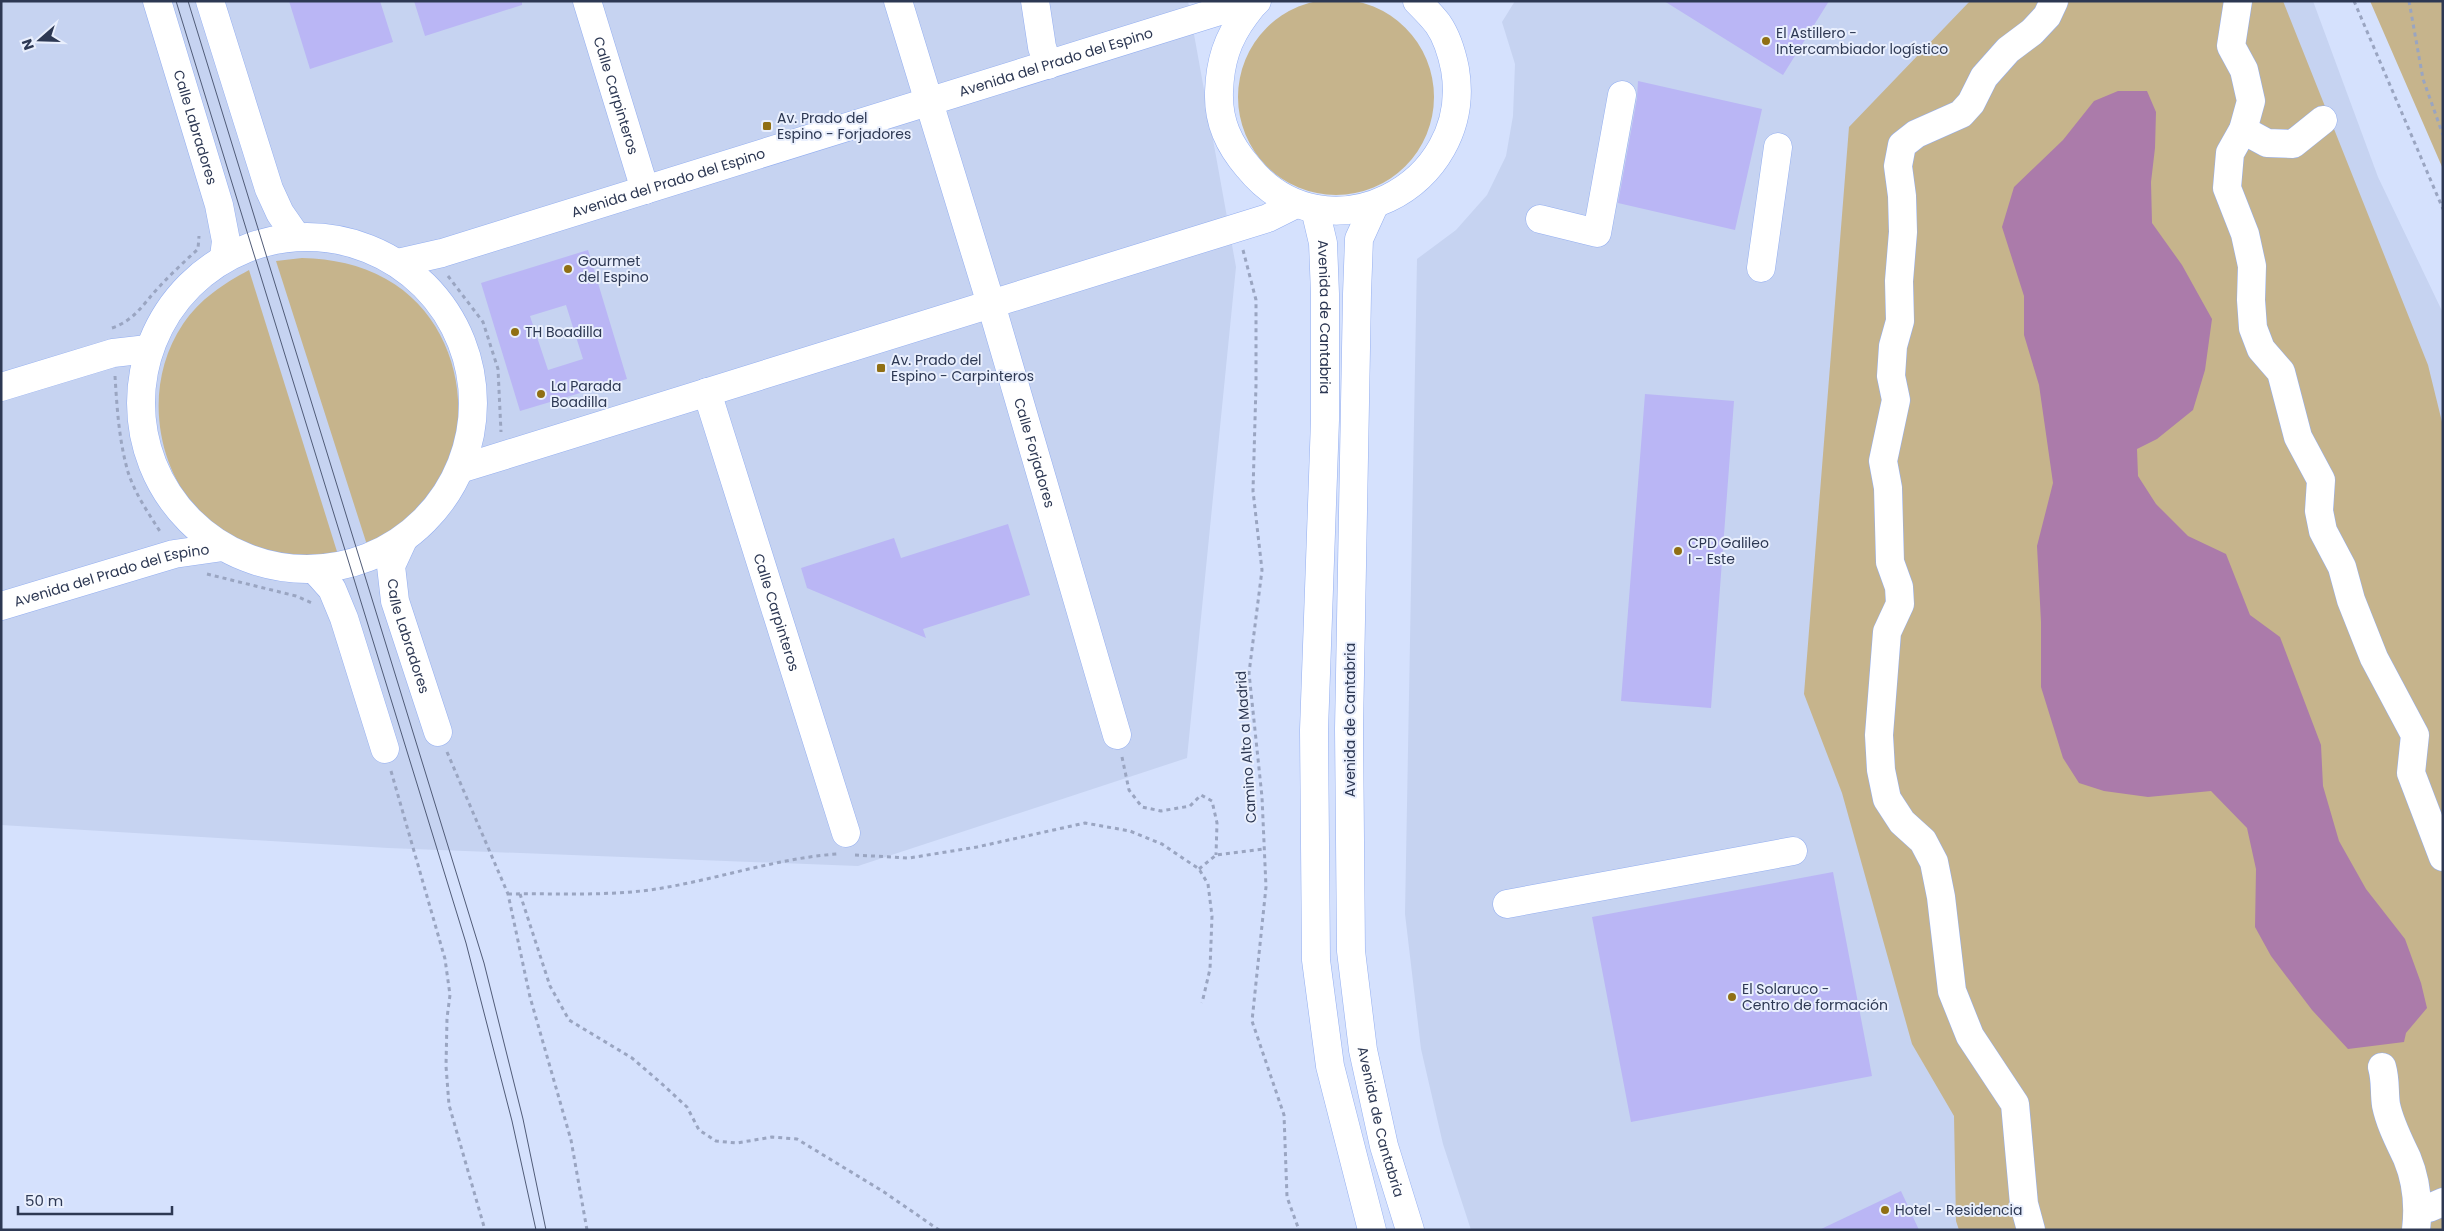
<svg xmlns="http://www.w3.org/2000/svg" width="2444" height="1231" font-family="Poppins,sans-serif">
<rect width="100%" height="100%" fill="#d5e1fd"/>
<path fill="#c6d3f1" d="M1 1H1188L1236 267 1187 758 858 866 388 848 1 825Z
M1515 1H2313L2378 177 2443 313V1230H1471L1443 1144 1421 1049 1405 914 1417 259 1456 230 1487 195 1506 156 1513 116 1515 64 1502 22Z"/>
<path fill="#c6b48c" d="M1238 97a98 98 0 1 1 196 0a98 98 0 1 1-196 0Z
M1970 1H2283L2428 365 2443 426V1230H1959L1956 1221 1954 1116 1912 1044 1842 793 1804 694 1849 127Z
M2370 1H2443V169Z
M302 258C333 259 359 264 386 279 469 325 482 448 418 514 404 529 386 538 368 548L276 261Z
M249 270 339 558C315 559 294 561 271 555 172 533 127 407 183 324 200 299 223 284 249 270Z"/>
<path fill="#ab7baa" d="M2118 91H2147L2156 112 2155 148 2151 182 2152 223 2182 265 2212 319 2205 370 2193 410 2157 439 2137 449 2138 476 2156 504 2188 536 2226 554 2250 615 2280 637 2321 745 2323 786 2339 841 2366 889 2405 939 2421 983 2427 1008 2406 1033 2404 1042 2348 1049 2312 1010 2271 956 2255 927 2256 869 2247 828 2211 791 2148 797 2104 791 2079 783 2063 758 2041 687V622L2037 546 2053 483 2039 385 2024 335V296L2002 227 2014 187 2063 140 2094 101Z"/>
<path fill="#bab6f5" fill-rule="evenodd" d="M289 1H380L393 42 310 69Z
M414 1H522V5L425 36Z
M1664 1H1829L1783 75Z
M1638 81 1762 109 1735 230 1618 203 1637 98Z
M588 250 627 379 520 411 481 283ZM566 305 583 359 548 370 530 316Z
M1645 394 1734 401 1711 708 1621 701Z
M1008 524 1030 595 923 629 926 638 807 588 801 568 894 538 901 558Z
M1833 872 1872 1076 1631 1122 1592 917Z
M1901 1191 1919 1230H1819Z"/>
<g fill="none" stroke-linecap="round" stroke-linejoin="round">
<defs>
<g id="minor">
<path id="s1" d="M157 1 219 205 226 241 224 257"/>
<path d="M210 1 269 189 280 213 296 236"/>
<path id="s2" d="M587 1 645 190"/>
<path id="s3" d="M898 1 991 304 1117 735"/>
<path d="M1035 1 1042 47 1048 65"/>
<path d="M1257 1C1252 5 1249 10 1245 15 1227 39 1220 62 1219 92 1218 122 1229 145 1248 167 1325 263 1475 187 1455 69 1452 54 1447 37 1438 24 1432 16 1424 8 1417 1"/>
<path d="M2238 1 2231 46 2244 70 2251 101 2243 130 2230 153 2227 188 2245 234 2252 266 2251 300 2253 328 2261 349 2281 372 2298 437 2321 480 2319 511 2323 531 2342 567 2351 600 2374 658 2415 735 2411 773 2443 857"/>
<path d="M2243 130 2267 143 2293 144 2323 120"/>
<path id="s4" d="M1374 206 1359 239 1357 294 1349 729 1351 951 1363 1050 1384 1146 1410 1230"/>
<path id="s5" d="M1315 209 1323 243 1325 294V420L1314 730 1316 960 1330 1066 1372 1230"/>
<path d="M1540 219 1597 233 1622 95"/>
<circle cx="307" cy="403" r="166"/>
<path id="s6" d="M398 263 442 253 1220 11 1254 3"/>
<path d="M1761 268 1778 147"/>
<path d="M1 387 113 353 148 349"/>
<path id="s7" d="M707 392 846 833"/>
<path d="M460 469 1268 218 1296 204"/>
<path id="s8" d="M403 540 391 566 395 601 438 732"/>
<path d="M315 570 332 589 344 618 385 749"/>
<path id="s9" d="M1 606 174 554 223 547"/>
<path d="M1507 904 1793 851"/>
<path d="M2382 1067C2386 1081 2384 1091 2386 1105 2390 1124 2399 1141 2407 1158 2417 1182 2419 1205 2416 1230"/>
<path d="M2419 1208H2429L2443 1202"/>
<path d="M2031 1230 2024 1204 2015 1104 1970 1036 1952 991 1941 897 1934 862 1923 841 1902 822 1887 799 1881 770 1879 735 1887 632 1900 604 1899 587 1890 562 1888 488 1883 461 1896 400 1891 376 1893 346 1900 321 1899 281 1903 232 1902 196 1898 166 1902 145 1916 134 1961 114 1971 103 1984 77 2008 50 2032 32 2047 16 2054 1"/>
</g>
</defs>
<use href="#minor" stroke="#93aef0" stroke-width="29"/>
<path stroke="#9aa5c1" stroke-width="3" stroke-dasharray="4 4" stroke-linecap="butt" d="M2354 1 2443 209
M2409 1 2423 79 2443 135
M1243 250 1256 300V385L1253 491 1262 570 1249 673 1262 797 1266 887 1252 1021 1284 1115 1287 1197 1299 1230
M448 276 483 322 498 369 501 432
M112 328C135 320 143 304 159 287 171 274 185 261 198 249L199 236
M115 376C117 408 119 441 128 472 135 494 149 514 161 533
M207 574 296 596 312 603
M447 752 508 894 530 997 571 1140 587 1230
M1122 757 1129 790 1142 807 1161 811 1190 806 1201 795 1212 801 1217 823 1216 855
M391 771 445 959 450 995 447 1018 446 1066 449 1105 485 1230
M855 855 909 858 977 847 1085 823 1130 831 1162 844 1199 869 1208 884 1212 916 1210 969 1202 1003
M1199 869 1216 855 1264 849
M508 894C561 893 616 897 668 887 724 877 780 858 837 854
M520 894 550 986 569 1020 632 1058 661 1083 687 1107 699 1130 716 1141 737 1143 772 1137 797 1139 884 1192 939 1230"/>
<use href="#minor" stroke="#fff" stroke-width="28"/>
<path stroke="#505b77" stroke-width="1" d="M176 1 466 943 512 1121 536 1230
M188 1 484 963 523 1119 546 1230"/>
</g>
<g fill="#906f14" stroke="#e9effd" stroke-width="2">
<circle cx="1766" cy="41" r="5"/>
<rect x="762" y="121" width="10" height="10" rx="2.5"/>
<circle cx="568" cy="269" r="5"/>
<circle cx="515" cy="332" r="5"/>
<rect x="876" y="363" width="10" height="10" rx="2.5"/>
<circle cx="541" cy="394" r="5"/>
<circle cx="1678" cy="551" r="5"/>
<circle cx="1732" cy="997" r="5"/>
<circle cx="1885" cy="1210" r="5"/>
</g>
<g text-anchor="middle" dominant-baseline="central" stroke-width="4" stroke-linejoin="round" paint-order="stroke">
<g font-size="14" fill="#2d3853" stroke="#e9effd" text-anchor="start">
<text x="1776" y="33">El Astillero -<tspan x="1776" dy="16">Intercambiador logístico</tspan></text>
<text x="777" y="118">Av. Prado del<tspan x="777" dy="16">Espino - Forjadores</tspan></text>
<text x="578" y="261">Gourmet<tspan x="578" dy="16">del Espino</tspan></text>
<text x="525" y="332">TH Boadilla</text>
<text x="891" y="360">Av. Prado del<tspan x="891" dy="16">Espino - Carpinteros</tspan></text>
<text x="551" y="386">La Parada<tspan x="551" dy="16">Boadilla</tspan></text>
<text x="1688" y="543">CPD Galileo<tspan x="1688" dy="16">I - Este</tspan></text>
<text x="1742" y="989">El Solaruco -<tspan x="1742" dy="16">Centro de formación</tspan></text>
<text x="1895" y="1210">Hotel - Residencia</text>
</g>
<g font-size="14" fill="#2d3853" stroke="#e9effd">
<text stroke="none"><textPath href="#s6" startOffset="688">Avenida del Prado del Espino</textPath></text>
<text stroke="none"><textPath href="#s2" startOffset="99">Calle Carpinteros</textPath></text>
<text stroke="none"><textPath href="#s1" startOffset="132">Calle Labradores</textPath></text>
<text stroke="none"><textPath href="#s6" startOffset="282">Avenida del Prado del Espino</textPath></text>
<text stroke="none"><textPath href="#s5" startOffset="109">Avenida de Cantabria</textPath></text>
<text stroke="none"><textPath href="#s3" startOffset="472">Calle Forjadores</textPath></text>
<text stroke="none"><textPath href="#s9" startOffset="115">Avenida del Prado del Espino</textPath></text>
<text stroke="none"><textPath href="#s7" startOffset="231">Calle Carpinteros</textPath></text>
<text stroke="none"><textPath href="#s8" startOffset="101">Calle Labradores</textPath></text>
<text transform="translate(1350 720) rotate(-90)">Avenida de Cantabria</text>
<text transform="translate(1246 747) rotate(-94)">Camino Alto a Madrid</text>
<text stroke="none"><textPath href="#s4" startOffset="922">Avenida de Cantabria</textPath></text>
</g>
</g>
<rect width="2444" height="1231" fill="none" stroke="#2d3853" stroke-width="5"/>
<g transform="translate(40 40) rotate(250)" stroke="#e9effd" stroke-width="4" paint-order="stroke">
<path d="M0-4L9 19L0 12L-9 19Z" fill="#2d3853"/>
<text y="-8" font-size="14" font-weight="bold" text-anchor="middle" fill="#2d3853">N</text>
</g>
<path d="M18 1206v8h154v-8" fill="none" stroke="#2d3853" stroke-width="2.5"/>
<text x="25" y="1206" font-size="15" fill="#2d3853" stroke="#e9effd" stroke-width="4" paint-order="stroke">50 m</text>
</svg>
